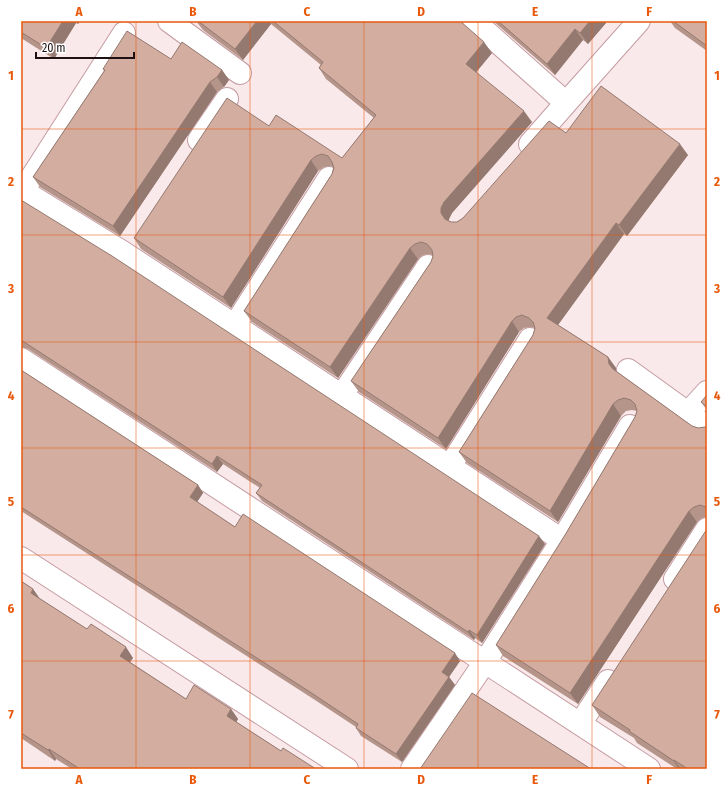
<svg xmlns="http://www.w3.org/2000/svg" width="728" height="790" font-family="'Fira Sans Condensed',sans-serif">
<rect width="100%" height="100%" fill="#fae9eb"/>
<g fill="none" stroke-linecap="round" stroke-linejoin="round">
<defs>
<path id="minor" d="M169 21 240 73
M474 21 566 103 639 21
M199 140 227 99
M530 144 566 103
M21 190 124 253 562 540
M21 194 124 33
M235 325 329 178
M21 359 649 769
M628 370 707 427
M342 395 428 266
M688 413 707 392
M450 466 530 339
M21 558 347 769
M675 579 707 529
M580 724 608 681
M412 769 485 662 562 540 630 426"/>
</defs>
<use href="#minor" stroke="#c49ca2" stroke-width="24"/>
<use href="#minor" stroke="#fff" stroke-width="22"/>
</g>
<path fill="#b5958a" d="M21 21H80L78 24 76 23 54 59 21 38Z
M196 21H462V23L492 53 476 72 532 122 452 213 449 219V221L451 222H457L463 218 566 133 688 155 627 236 624 234 558 325 608 357 616 368V371L692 426 698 428 705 427 707 425V517L702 518 697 522 578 704 503 656 496 645 565 535 635 417 637 411 632 410 626 411 621 416 558 522 467 463 459 452 533 335 535 328 530 327 524 328 519 332 446 449 359 392 351 381 431 262 433 256 432 255 429 254 423 255 418 259 338 378 252 322 244 311 332 174 333 167 330 166 324 167 318 171 231 308 141 249 134 238 269 126 342 158 374 118 326 79 319 68 321 65 271 24 243 60 203 30Z
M493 21H604L606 23 588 44 583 40 555 75Z
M670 21H707V51L675 28Z
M171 59 222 70 229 80 224 87 217 92 120 236 40 187 33 177 104 71 103 69Z
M21 200 545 544 482 643 475 638 474 640 262 501 256 493 260 488 223 464 217 472 28 349 21 347Z
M21 370 198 485 203 493 197 502 235 527 460 661 449 677 455 685 402 762 361 736 356 728V727L315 700 21 511Z
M707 395V410L701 402Z
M21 581 33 589 40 599 87 629 133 658 130 662 186 699 231 709 238 719 236 722 281 751 316 769H72L56 759 55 761 21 738Z
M592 705 707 769H677L637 743 634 738 600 717Z"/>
<path fill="#947970" d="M63 21H75L76 23 54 59 46 48Z
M76 21H80L78 24Z
M257 21H269L271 24 243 60 235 49Z
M590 21H604L606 23 588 44 580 33Z
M575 29 583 40 555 75 547 64Z
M484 42 492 53 474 75 466 64Z
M222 70 229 80 224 87 217 77Z
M210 82 217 92 120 236 113 226Z
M524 111 532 122 452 213 449 219V225L452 230 441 213V208L444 202Z
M680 144 688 155 627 236 619 225Z
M311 160 318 171 231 308 223 297Z
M616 223 624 234 555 329 547 318Z
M410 248 418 259 338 378 330 367Z
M512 321 519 332 446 449 438 438Z
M608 357 616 368V375L609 364Z
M613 404 621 416 558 522 550 511Z
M217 456 223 464 217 472 212 464Z
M198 485 203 493 195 505 190 497Z
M689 511 697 522 578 704 570 693Z
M539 536 545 544 482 643 477 635Z
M33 589 40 599 31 593Z
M469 630 475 638 474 640 468 632Z
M126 647 133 658 127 666 120 656Z
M455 653 460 661 449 677 455 685 402 762 396 754 442 672Z
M231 709 238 719 234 726 227 716Z
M49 749 56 759 55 761 48 750Z
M674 760 681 769H679L674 761Z"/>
<path fill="#d3ada0" stroke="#947970" d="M21 21H63L46 48 21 32Z
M198 21H257L235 49Z
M273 21H460L484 42 466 64 524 111 444 202 441 208V213L445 219 451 222H457L463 218 549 121 566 133 601 86 680 144 619 225 616 223 547 318 608 357 609 364 613 369 692 426 698 428 705 427 707 425V509L706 507 700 505 694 507 689 511 570 693 496 645 565 535 635 417 637 411 635 404 631 400 624 398 618 400 613 404 550 511 459 452 533 335 535 328 533 322 529 318 522 315 516 317 512 321 438 438 351 381 431 262 433 256 432 250 427 244 421 242 415 244 410 248 330 367 244 311 332 174 334 168 332 162 328 156 322 154 316 156 311 160 223 297 134 238 227 98 269 126 276 115 342 158 376 115 319 68 323 62Z
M498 21H590L580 33 575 29 547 64Z
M673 21H707V46Z
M127 31 171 59 182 42 222 70 217 77 210 82 113 226 33 177 105 70 103 69Z
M21 200 112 256 539 536 477 635 469 630 468 632 256 493 262 485 217 456 212 464 21 340Z
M21 370 198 485 190 497 235 527 243 514 455 653 442 672 449 677 396 754 356 728 358 724 310 692 21 507Z
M707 395V407L701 402Z
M707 529V769H688L674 760V761L629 731 630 730 592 705Z
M21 581 33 589 31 593 87 629 91 624 126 647 120 656 186 699 194 685 231 709 227 716 281 751 283 748 316 769H80L49 749 48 750 21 733Z
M472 693 591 769H420Z"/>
<path fill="none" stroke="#e8590c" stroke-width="1" stroke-opacity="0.55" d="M136 21V769M250 21V769M364 21V769M478 21V769M592 21V769M21 129H707M21 235H707M21 342H707M21 448H707M21 555H707M21 661H707"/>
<rect width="728" height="790" fill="none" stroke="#ffffff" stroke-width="44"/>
<path d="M36 52v6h98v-6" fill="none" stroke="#1f1113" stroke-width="2"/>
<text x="42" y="52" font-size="12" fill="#1f1113" stroke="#ffffff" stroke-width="3" paint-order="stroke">20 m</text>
<rect x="22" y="22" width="684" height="746" fill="none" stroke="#e8590c" stroke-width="1.5"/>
<g font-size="13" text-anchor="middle" font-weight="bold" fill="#e8590c">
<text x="79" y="16">A</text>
<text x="193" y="16">B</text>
<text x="307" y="16">C</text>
<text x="421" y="16">D</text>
<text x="535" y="16">E</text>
<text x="649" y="16">F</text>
<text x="11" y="80">1</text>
<text x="717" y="80">1</text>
<text x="11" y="186">2</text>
<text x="717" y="186">2</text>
<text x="11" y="293">3</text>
<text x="717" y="293">3</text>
<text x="11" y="400">4</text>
<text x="717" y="400">4</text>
<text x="11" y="506">5</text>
<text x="717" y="506">5</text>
<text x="11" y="613">6</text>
<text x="717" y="613">6</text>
<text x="11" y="719">7</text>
<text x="717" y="719">7</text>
<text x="79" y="784">A</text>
<text x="193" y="784">B</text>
<text x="307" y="784">C</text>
<text x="421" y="784">D</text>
<text x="535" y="784">E</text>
<text x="649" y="784">F</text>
</g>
</svg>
